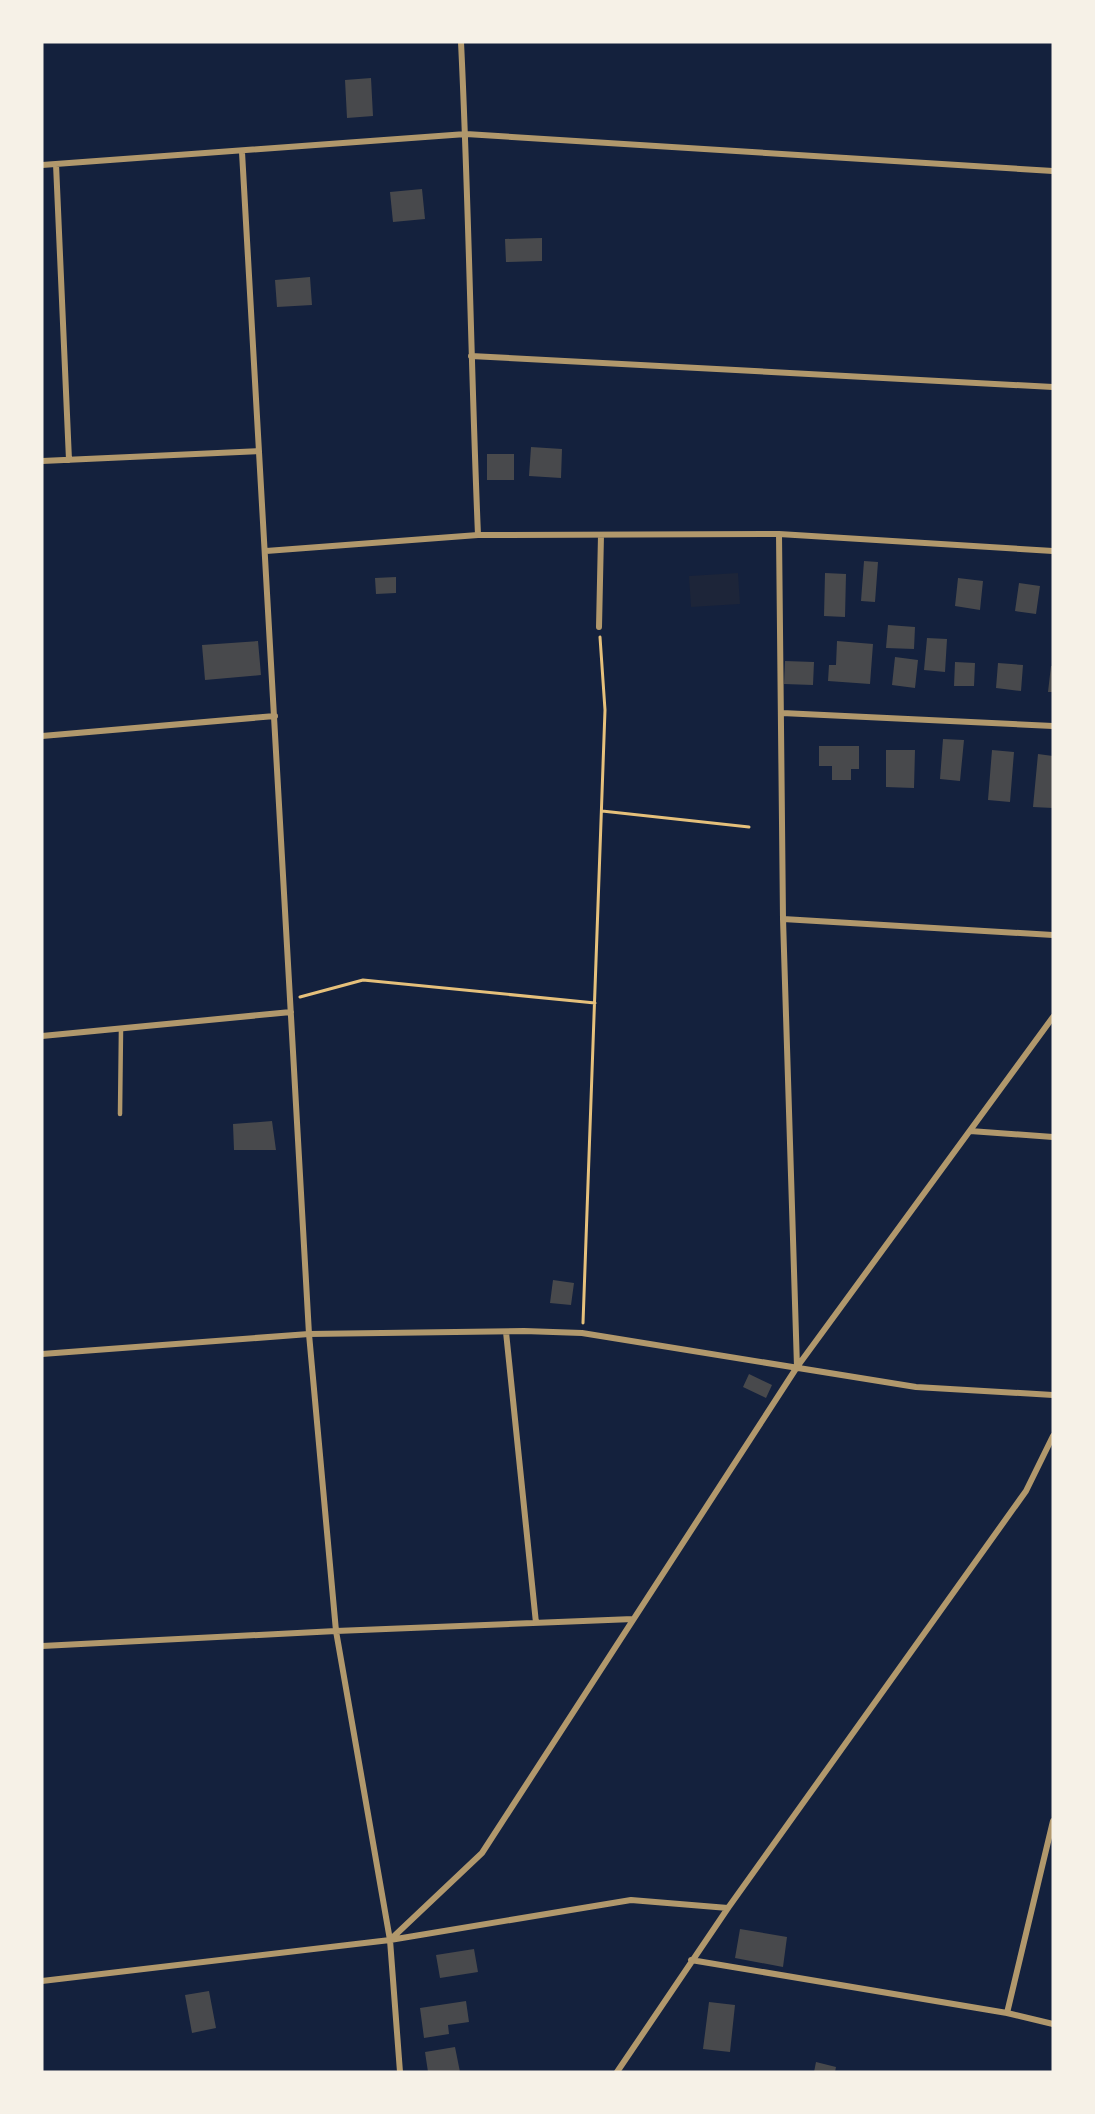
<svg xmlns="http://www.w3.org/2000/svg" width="1095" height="2114" font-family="'PT Sans',sans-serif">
<rect width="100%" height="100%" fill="#14213d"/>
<path fill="#1d2539" d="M738 573 740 604 691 607 689 576Z"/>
<path fill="#48494c" d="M371 78 373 116 347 118 345 80Z
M422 189 425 219 393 222 390 192Z
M542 238V261L506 262 505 239Z
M310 277 312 305 277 307 275 280Z
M531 447 562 449 561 478 529 476Z
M487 454H514V480H487Z
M864 561 878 562 875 602 861 601Z
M825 573 846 574 845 617 824 616Z
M396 577V593L376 594 375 578Z
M958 578 983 581 980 610 955 606Z
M1019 583 1040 586 1036 614 1015 611Z
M888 625 915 627 914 649 886 648Z
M927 638 947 639 945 672 924 670Z
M258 641 261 675 205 680 202 645Z
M837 641 873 644 870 684 828 681 829 665H836Z
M895 657 918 660 915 688 892 685Z
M785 661 814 662 813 685 784 684Z
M955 662 975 663 974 686H954Z
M998 663 1023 665 1021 691 996 688Z
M1051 666H1053V692H1048Z
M943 739 964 740 960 781 940 779Z
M819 746H859V769H851V780H832V766H819Z
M886 750H915L914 788 886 787Z
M992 750 1014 752 1010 802 988 800Z
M1038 754 1053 756V808L1033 807Z
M272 1121 276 1150H234L233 1124Z
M553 1280 574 1283 571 1305 550 1303Z
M749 1374 772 1385 766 1398 743 1387Z
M740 1929 787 1937 783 1967 735 1958Z
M474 1949 478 1972 440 1978 436 1955Z
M209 1991 216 2028 192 2033 185 1995Z
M466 2001 469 2022 448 2025 449 2034 424 2038 420 2008Z
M709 2002 735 2005 730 2052 703 2049Z
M455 2047 460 2072H428L425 2052Z
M816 2062 836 2067 835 2072H814Z"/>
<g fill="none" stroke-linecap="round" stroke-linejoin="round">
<path stroke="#e5c07b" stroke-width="3" d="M602 811 749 827
M300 997 363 980 595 1003
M583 1323 605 710 600 637"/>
<path stroke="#b1986c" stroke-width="4.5" d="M120 1114 121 1029"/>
<path stroke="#b1986c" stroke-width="6" d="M461 42C469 206 471 371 478 535
M242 152 309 1334 336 1631 390 1940 400 2072
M56 164 69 460
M42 165 466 134 1053 171
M471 356 1053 387
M42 461 259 451
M779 534 783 919 797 1367
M266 551 478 535 779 534 1053 551
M599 627 601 535
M782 713 1053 726
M42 736 275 716
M783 919 1053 935
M42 1036 291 1012
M970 1131 1053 1137
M506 1332 536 1623
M42 1354 309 1334 524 1331 582 1333 916 1387 1053 1395
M42 1646 336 1631 633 1619
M390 1940 482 1853 797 1367 1053 1017
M691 1960 1007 2013 1053 2024
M42 1981 390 1940 631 1900 728 1908
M1007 2013 1053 1821
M617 2072 728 1908 1026 1491 1053 1436"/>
</g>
<rect width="1095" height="2114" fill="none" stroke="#f6f1e7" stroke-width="87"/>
</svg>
